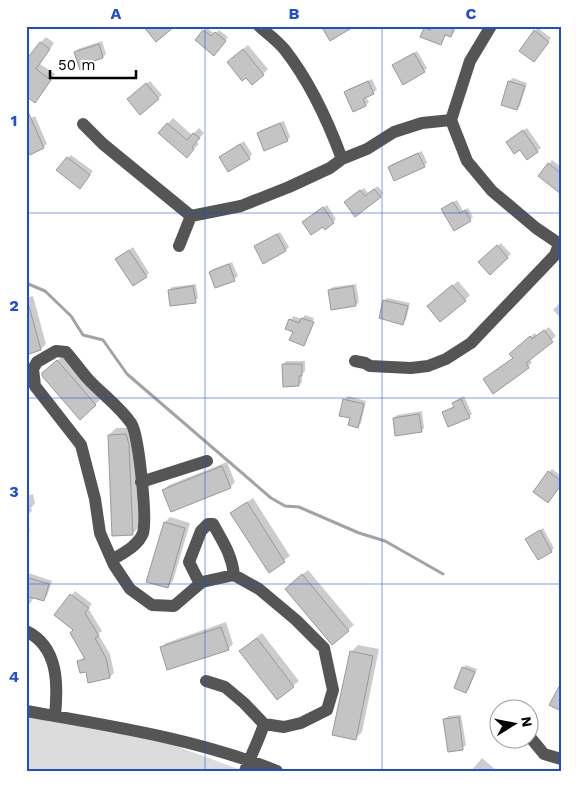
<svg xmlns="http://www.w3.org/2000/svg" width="587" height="797" font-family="'Work Sans',sans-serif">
<rect width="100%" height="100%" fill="#fff"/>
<path fill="#dcdcdc" d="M26 715 138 732 244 771H26Z"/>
<path fill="#0003" d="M427 26H456L454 32 451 36 446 34 441 44 425 28Z
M207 28 215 34 219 30 228 37 217 51 204 31Z
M538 28 551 38 537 57 535 31Z
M46 37 54 43 40 64 55 74 40 96 26 95 41 42Z
M102 41 106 54 103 57 94 60 91 64 75 52 78 49Z
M248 45 268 69 263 74 233 57Z
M417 51 427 68 424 71 394 66Z
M513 78 527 83 520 106 517 109 502 104 509 81Z
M372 79 377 90 366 97 369 102 366 105 345 92 348 89Z
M150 81 162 95 140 113 132 96Z
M35 116 47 144 43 147 26 120Z
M173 118 192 135 199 128 204 133 196 142 199 144 192 151 159 133Z
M284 121 290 137 287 140 258 134 261 130Z
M527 128 541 148 527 158 520 148 510 139Z
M244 141 252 154 249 158 224 154Z
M422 151 427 163 424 166 389 167 392 164Z
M71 155 93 171 83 184 68 158Z
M552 160 561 167V188L549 164Z
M378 186 383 193 380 197 349 199 364 188 368 193Z
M457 200 463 211 468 208 473 217 470 220 446 206Z
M327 205 336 219 333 222 323 225 307 219Z
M280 232 289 247 286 250 255 247Z
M501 243 511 254 490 273 480 262Z
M133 247 149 273 146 276 117 259Z
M232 262 238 276 234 279 216 287 210 272 213 269Z
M458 281 470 295 465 300 434 301Z
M196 284 198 298 195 301 169 290 172 287Z
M356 284 359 302 356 305 329 290 333 287Z
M33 296 46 344 41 349 26 353V298Z
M387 298 410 303 406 320 403 323 384 301Z
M561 302V315L559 316 553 310Z
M305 315 314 318 304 345 294 331 287 328 293 316 302 319Z
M549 327 556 336 529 359 532 362 528 367 514 358 515 349 535 333 537 336Z
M63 356 101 399 80 418 48 368Z
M286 361H305V371L302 374V382L299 385 283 365Z
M348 396 366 401 361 423 358 426 351 417 345 400Z
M464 396 472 414 469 417 444 413 455 406 453 403 456 400Z
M422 411 424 428 421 431 394 418 397 415Z
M116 428H133L139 527 132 534 109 435Z
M227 462 235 482 230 487 163 490 169 485Z
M552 469 561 476V485L549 472Z
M26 490 28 496 33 494 35 503 31 508 32 511 26 516Z
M253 498 290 556 269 571 232 513Z
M170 517 190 523 173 581 168 587 148 581 165 522Z
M26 528 30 529 26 541Z
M543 528 554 548 551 551 527 539Z
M308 570 354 625 332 643 291 584Z
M26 572 52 581 47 596 43 600 34 597 30 604 26 603Z
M75 591 92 604 88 608 102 631 98 634 110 654 114 673 110 677 87 670 79 661 85 657 74 630 55 615Z
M226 622 233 644 228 649 161 648 166 643Z
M262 633 299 681 277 699 241 651Z
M358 645 379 649 362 732 355 739 351 652Z
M466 665 477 669 469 689 466 692 463 668Z
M461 715 466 745 462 749 445 719 448 716Z
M482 758 497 771H471Z"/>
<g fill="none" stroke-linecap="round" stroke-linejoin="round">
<path stroke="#a3a3a3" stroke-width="3" d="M26 283 45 291 71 316 83 335 103 340 127 374 271 498 285 506 299 507 359 533 385 541 443 574"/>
</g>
<path fill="#c4c4c4" stroke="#999" d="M143 26H175L156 42Z
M321 26H355L330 41Z
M425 26H455L451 37 445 35 441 45 420 37 424 28 431 30Z
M203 30 211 36 215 32 226 41 214 56 195 40Z
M534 30 549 42 534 62 519 51Z
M40 42 50 49 36 69 51 80 35 103 26 96V60Z
M99 44 103 58 91 62 92 66 80 70 74 52Z
M243 49 264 75 252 85 246 78 242 81 227 62Z
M414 53 425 72 403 85 392 65Z
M368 81 374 94 363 99 366 106 353 112 344 92Z
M508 81 525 86 517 110 501 105Z
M146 83 159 99 140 115 127 99Z
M26 107 44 148 30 155 26 147Z
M167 123 187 140 193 133 200 138 192 147 194 149 187 158 158 133Z
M280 123 288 141 264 151 257 133Z
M523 130 538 152 527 160 520 150 514 154 506 142Z
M240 144 250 159 228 172 219 157Z
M418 153 425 167 394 181 388 167Z
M67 157 90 175 80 189 56 170Z
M548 163 561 173V194L538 176Z
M374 189 381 197 355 217 344 202 360 190 365 196Z
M453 202 460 213 465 210 471 221 454 231 441 209Z
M323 207 334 223 325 230 323 227 311 235 302 222Z
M277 234 286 251 263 264 254 246Z
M497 245 508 258 490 275 478 262Z
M129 250 147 277 133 286 115 259Z
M229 264 235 281 215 288 209 272Z
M452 285 466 301 440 322 427 306Z
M193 286 196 303 170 306 168 290Z
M353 286 356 306 331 310 328 290Z
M383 300 408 306 403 325 379 318Z
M26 306H29L41 350 26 355Z
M301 318 314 322 304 346 289 340 293 332 285 329 289 319 299 323Z
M544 330 553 342 526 363 529 368 493 394 483 379 513 358 509 354 530 336 532 339Z
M57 360 96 405 80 420 42 376V373Z
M282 364H302V376H299V386L283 387Z
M343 399 364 404 358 428 348 425 350 418 339 416Z
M461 399 470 418 448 427 442 412 454 407 452 403Z
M419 414 422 432 395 436 393 418Z
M126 434 129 445 133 535 112 536 108 435Z
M222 466 231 488 171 512 162 490Z
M548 471 561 481V485L548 503 533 492Z
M247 502 285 562 269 573 230 513Z
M164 522 185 528 168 588 146 582Z
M540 530 552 552 538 560 525 539Z
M302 574 349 631 332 645 285 589Z
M26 577 49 584 44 601 26 596Z
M70 594 89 608 85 613 99 636 95 638 106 658 110 678 88 683 86 672 80 673 77 661 85 659 70 633 73 630 54 615Z
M221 627 229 650 167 670 160 647Z
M257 638 294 687 277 700 239 651Z
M350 651 373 656 356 740 332 735Z
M462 667 475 672 466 693 454 688Z
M561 683V711L549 705Z
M459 717 463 750 448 752 443 719Z"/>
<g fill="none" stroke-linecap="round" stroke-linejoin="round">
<path stroke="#555" stroke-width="12" d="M259 26C268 34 278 41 285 50 310 82 328 121 342 159
M491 26 470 61 451 120 467 161 492 191 536 228 561 245
M83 124 103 144 191 216 241 206 289 187 330 168 342 159 367 149 394 132 422 123 451 120
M179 246 191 216
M355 361 365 363 370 366 411 368 428 366 446 359 471 343 555 255 559 244
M141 482 207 461
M112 560C123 553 138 546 143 533 147 519 139 434 131 423 119 406 102 394 88 379 80 370 74 361 66 352L56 351 37 362 33 369 35 386 81 445 95 499 100 533 114 565 130 589 152 605 174 606 202 582 234 575 259 589 296 620 324 648 333 690 327 710 301 723 284 727 264 724 244 703 225 687 206 681
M200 584 189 562 201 531 208 524H213C223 542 232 555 234 575
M26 631C59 647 58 685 55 716
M26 711C111 726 197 739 277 771
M530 737 544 754 561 759
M245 771C251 755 259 740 264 724"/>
</g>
<path fill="none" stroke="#1d4ed8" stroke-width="1" stroke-opacity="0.55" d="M205 26V771M382 26V771M26 213H561M26 398H561M26 584H561"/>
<rect width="587" height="797" fill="none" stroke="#ffffff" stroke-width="55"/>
<g transform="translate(514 724) rotate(80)"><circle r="24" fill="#ffffff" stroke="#999999"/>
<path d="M0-4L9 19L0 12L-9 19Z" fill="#000000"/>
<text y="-8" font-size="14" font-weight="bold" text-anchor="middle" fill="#000000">N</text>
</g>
<path d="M50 70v8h86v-8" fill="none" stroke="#000000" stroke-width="2.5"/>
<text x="58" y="70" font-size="15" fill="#000000" stroke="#ffffff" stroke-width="4" paint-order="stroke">50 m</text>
<rect x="28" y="28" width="532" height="742" fill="none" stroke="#1d4ed8" stroke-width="2"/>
<g font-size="16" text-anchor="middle" font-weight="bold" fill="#1d4ed8">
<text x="116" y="19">A</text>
<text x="294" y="19">B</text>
<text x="471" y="19">C</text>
<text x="14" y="126">1</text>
<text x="14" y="311">2</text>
<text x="14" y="497">3</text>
<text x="14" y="682">4</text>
</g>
</svg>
